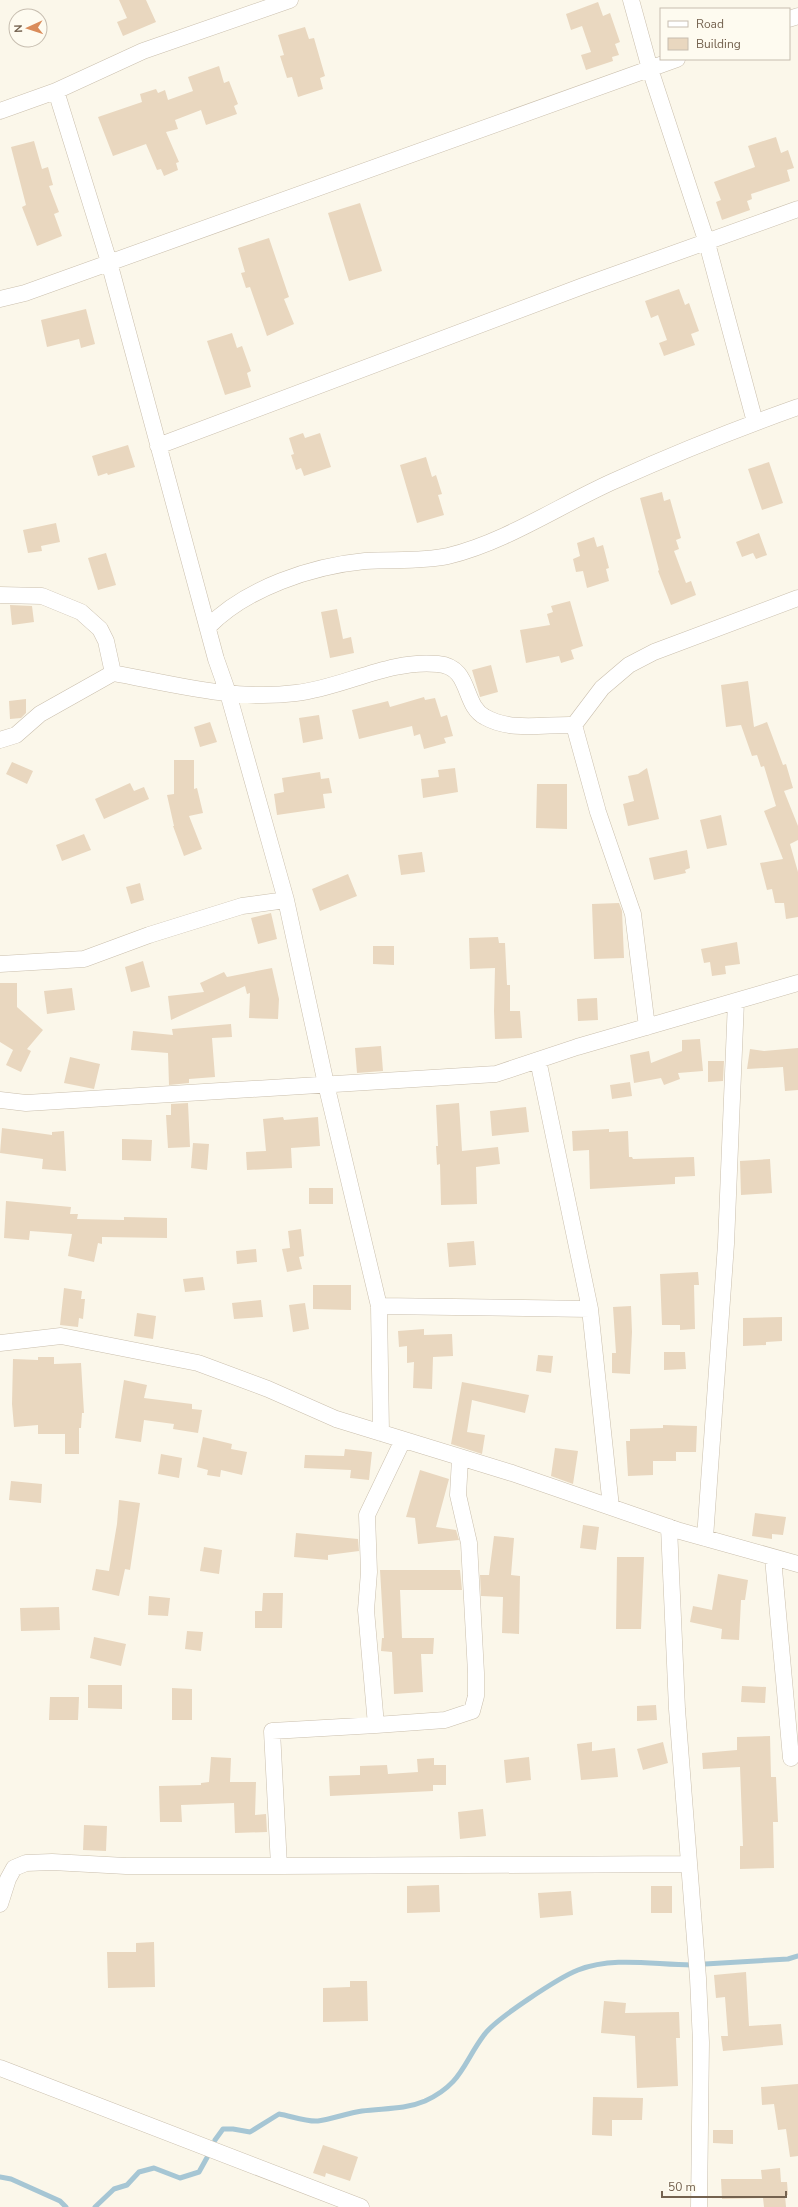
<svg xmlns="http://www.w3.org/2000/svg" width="798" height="2207" font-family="'Nunito Sans',sans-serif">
<rect width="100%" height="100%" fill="#fbf7ea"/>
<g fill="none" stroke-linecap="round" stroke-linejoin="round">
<path stroke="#a6c6d4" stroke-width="5" d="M705 1964 788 1959 798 1956
M215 2140 223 2129H233L250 2132 279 2114C291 2116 306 2122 318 2121 333 2119 347 2113 362 2111 383 2108 404 2110 425 2101 462 2084 463 2063 484 2035 495 2019 560 1977 578 1970 615 1956 654 1965 692 1965
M0 2177 11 2179 60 2201 66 2207
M95 2207 114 2189 127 2185 139 2172 154 2168 180 2178 199 2172 209 2154"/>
</g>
<path fill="#e9d7bf" d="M119 0H146L156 22 123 36 117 22 127 18Z
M598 2 603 16 610 13 620 42 615 44 619 55 612 57 613 61 586 70 581 55 591 52 582 26 571 30 566 14Z
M305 27 309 39 314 38 325 76 320 78 323 89 298 97 292 77 287 78 280 56 284 55 278 35Z
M219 66 224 83 229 81 238 104 234 106 237 114 206 125 201 110 175 120 178 129 166 132 179 162 176 163 178 170 164 176 161 169 157 170 146 144 113 156 98 117 142 102 140 94 156 89 158 93 165 90 168 100 193 91 188 77Z
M776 137 781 153 788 150 794 168 787 170 790 181 751 194 752 199 747 201 750 210 722 220 716 202 721 200 714 182 755 167 748 146Z
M34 141 42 169 48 167 53 185 49 186 59 212 54 214 62 236 37 246 22 207 26 205 11 147Z
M360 203 382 271 349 281 328 213Z
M269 238 289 297 284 299 294 324 267 336 250 287 246 288 241 273 245 272 238 248Z
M679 289 685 305 689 303 699 331 691 334 695 345 664 356 659 343 667 340 658 315 651 318 645 301Z
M86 309 95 344 81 348 79 339 47 347 41 320Z
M232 333 237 348 242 346 251 371 247 373 251 387 225 395 207 341Z
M303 433 305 438 320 433 331 467 304 476 301 468 296 470 291 455 294 454 289 438Z
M128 445 135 467 108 475 107 473 98 476 92 456Z
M426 457 432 477 436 475 442 494 438 495 444 515 417 523 400 465Z
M769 462 783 503 762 510 748 469Z
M662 492 664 501 670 499 681 538 676 540 679 549 674 551 686 583 691 581 696 595 671 605 658 571 659 570 640 498Z
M56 523 60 542 41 546 42 551 28 553 23 530Z
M759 533 767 555 756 559 753 553 742 557 736 542Z
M594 537 597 547 603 545 609 568 606 569 609 581 587 588 583 571 576 572 573 559 580 556 577 543Z
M106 553 116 585 98 590 88 558Z
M570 601 583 646 571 650 574 659 561 663 559 656 526 663 520 630 550 625 547 614 553 612 551 606Z
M10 605 32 606 34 622 12 625Z
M337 609 343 639 351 637 354 653 330 658 321 612Z
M491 665 498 692 480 697 472 670Z
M748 681 754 727 767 722 783 765 786 764 793 788 784 791 798 826V840L790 844 798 872V917L786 919 784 903H775L772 889 767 890 760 863 783 859 764 811 776 806 764 766 761 767 757 755 752 756 741 725 726 727 721 685Z
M424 697 425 700 435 698 441 717 447 715 453 736 444 738 446 743 424 749 420 734 414 736 412 726 359 739 352 710 388 701 390 707Z
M26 699V713L21 718 10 719 9 701Z
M319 715 323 739 303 743 299 718Z
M210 722 217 742 200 747 194 727Z
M174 760H194V789L197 788 203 813 189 816 202 849 184 856 173 826H174L167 795 174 794Z
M12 762 33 771 27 784 6 774Z
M455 768 458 792 423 798 421 779 439 777 438 770Z
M647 768 659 819 628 826 623 804 634 801 628 776 638 774Z
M320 772 321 779 329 778 332 793 323 794 325 808 277 815 274 794 284 792 282 778Z
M130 783 134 791 144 787 149 799 104 819 95 799Z
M537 784H567V829L536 828Z
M721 815 727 845 707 849 700 820Z
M84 834 91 850 62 861 56 845Z
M687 850 690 868 685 870 686 873 654 880 649 858Z
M422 852 425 872 401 875 398 855Z
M348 874 357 896 320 911 312 889Z
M140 883 144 900 131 904 126 887Z
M619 903 622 911 624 958 594 959 592 904Z
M271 913 277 939 258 944 251 918Z
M498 937 499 943H505L507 985H510V1011H520L522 1038 495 1039 494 1011 495 968 470 969 469 938Z
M737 942 740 964 725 966 726 974 712 976 710 962 704 963 701 949Z
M373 946H394V965L373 964Z
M143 961 150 987 131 992 125 967Z
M272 968 279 999 278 1019 249 1018 250 993 247 994 245 986 171 1020 168 996 204 992 200 983 224 972 227 977Z
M0 983H17V1007L43 1030 27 1049 31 1051 21 1072 6 1065 13 1050 0 1042Z
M72 988 75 1010 47 1014 44 991Z
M597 998 598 1020 578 1021 577 999Z
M231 1024 232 1037 212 1038 215 1077 189 1079V1083L169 1085 168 1053 131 1050 133 1031 173 1035 172 1029Z
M700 1039 703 1071 678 1073 680 1079 664 1085 661 1078 634 1083 630 1055 649 1051 651 1063 682 1051V1040Z
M381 1046 383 1071 357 1073 355 1048Z
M798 1048V1090L785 1091 783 1067 747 1069 750 1049 764 1051Z
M70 1057 100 1064 94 1089 64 1083Z
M708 1061H724L723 1081 708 1082Z
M630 1082 632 1096 612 1099 610 1085Z
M188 1103 190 1147 168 1148 166 1115H171V1104Z
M459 1103 462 1151 498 1147 500 1164 476 1167 477 1204 441 1205 440 1164 437 1165 436 1146H438L436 1105Z
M526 1107 529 1132 492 1136 490 1111Z
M283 1117 284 1120 318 1117 320 1146 291 1148 292 1168 247 1170 246 1152 266 1151 263 1119Z
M2 1128 52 1135V1132L64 1131 66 1171 42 1169 43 1159 0 1153Z
M609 1129V1132L628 1131 629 1157H632L633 1159 694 1157 695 1176 675 1177V1184L590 1189 589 1150 573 1151 572 1131Z
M122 1139 152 1140 151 1161 122 1160Z
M193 1143 209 1144 207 1170 191 1168Z
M770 1159 772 1193 741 1195 740 1161Z
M309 1188H333V1204H309Z
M6 1201 71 1207 70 1214H78L77 1219 124 1220V1217L167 1218V1238L102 1237V1244L98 1243 94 1262 68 1256 72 1234 30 1231 29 1240 4 1238Z
M301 1229 304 1256 299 1257 302 1269 287 1272 282 1249 290 1248 288 1231Z
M474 1241 476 1265 449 1267 447 1243Z
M256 1249 257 1262 237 1264 236 1251Z
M698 1272 699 1285H694L695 1329 680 1330V1325H662L660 1274Z
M203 1277 205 1290 185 1292 183 1279Z
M313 1285H351V1310L313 1309Z
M64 1288 82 1291 81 1299H85L83 1319 79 1318 78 1327 60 1325Z
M261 1300 263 1317 234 1319 232 1303Z
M305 1303 309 1329 293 1332 289 1305Z
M631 1306 632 1332 630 1374 612 1373V1353H616L613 1307Z
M137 1313 156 1316 153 1339 134 1336Z
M782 1317V1341L766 1342V1345L743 1346V1318Z
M424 1329V1335L452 1334 453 1356 433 1357 432 1389 413 1388 414 1362 407 1363V1346L399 1347 398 1331Z
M664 1352H685L686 1369 664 1370Z
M538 1355 553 1356 551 1373 536 1371Z
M38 1357H54V1364L81 1363 84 1413H82L81 1428H79V1454H65V1434H38V1425L14 1427 12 1404 13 1359 38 1360Z
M124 1380 147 1385 144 1398 192 1404V1409L202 1410 198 1433 173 1429 174 1424 144 1420 141 1442 115 1438Z
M462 1382 529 1395 525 1413 472 1400 467 1432 485 1435 482 1454 451 1444Z
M663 1425 697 1426 696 1452H676V1461H653V1475L628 1476 626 1441H630V1429L663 1428Z
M203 1437 232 1444 231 1449 247 1452 242 1475 221 1470 220 1477 207 1475 208 1470 197 1467Z
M555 1448 578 1451 573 1484 551 1476Z
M345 1449 372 1452 369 1480 350 1478 351 1470 304 1468 305 1455 344 1456Z
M161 1454 182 1458 179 1478 158 1474Z
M420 1470 449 1479 436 1527 456 1530 459 1540 418 1544 415 1518 406 1517Z
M11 1481 42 1484 41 1503 9 1500Z
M119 1500 140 1503 130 1570 125 1569 119 1596 92 1590 96 1569 109 1571 117 1524Z
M755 1513 786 1517 783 1535 772 1534V1539L752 1536Z
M583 1525 599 1527 596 1550 580 1548Z
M296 1533 358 1539 359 1551 328 1555V1560L294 1557Z
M494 1536 514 1538 511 1575 520 1576 519 1634 502 1633 503 1597 481 1596 480 1575H489Z
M204 1547 222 1550 219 1574 200 1571Z
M617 1557H644L641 1629H616Z
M380 1570H460L462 1590H400L402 1638H434L433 1654H421L423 1692 394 1694 392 1652 381 1651 382 1638H384Z
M718 1574 748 1580 745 1600H741L739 1640 721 1639 722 1629 690 1622 693 1606 712 1610Z
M263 1593H283L282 1628H255V1611H262Z
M149 1596 170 1598 168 1616 148 1615Z
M59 1607 60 1630 21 1631 20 1608Z
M187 1631 203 1632 201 1651 185 1649Z
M94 1637 126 1644 121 1666 90 1658Z
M88 1685H122V1709L88 1708Z
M742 1686 766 1687 765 1703 741 1702Z
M172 1688 192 1689V1720H172Z
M50 1697H79L78 1720H49Z
M656 1705 657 1720 637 1721V1706Z
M770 1736 771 1777H776L778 1822H773L774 1868 740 1869V1846H743L740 1767 703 1769 702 1753 737 1750V1737Z
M592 1742V1751L615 1748 618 1777 581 1780 577 1744Z
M663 1742 668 1763 643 1770 637 1749Z
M211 1757 231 1758 230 1782H256L255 1815 266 1814 267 1832 235 1833 234 1803 181 1805 182 1822H160L159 1786 201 1785V1783L209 1782Z
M529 1757 531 1780 506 1783 504 1760Z
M434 1758V1765H446V1785H433V1791L330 1796 329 1776 360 1775V1766L387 1765 388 1774 418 1772 417 1759Z
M483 1809 486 1836 460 1839 458 1812Z
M84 1825 107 1826 106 1851 83 1850Z
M439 1885 440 1912 407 1913V1886Z
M651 1886H672V1913H651Z
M571 1891 573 1915 540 1918 538 1893Z
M154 1942 155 1987 108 1988 107 1952H136V1943Z
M746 1972 749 2026 781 2024 783 2045 723 2051 721 2036H728L725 1997 716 1998 714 1975Z
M350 1981H367L368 2021 323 2022V1988L350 1987Z
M604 2001 626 2003 625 2013 679 2012 680 2038H676L678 2086 637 2088 635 2036 601 2033Z
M798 2084V2156L790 2157 786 2129 778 2130 774 2104 762 2105 761 2087Z
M593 2097 643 2098 642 2120H612V2136L592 2135Z
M713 2130H733V2144L713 2143Z
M323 2145 358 2157 350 2181 326 2173 325 2177 313 2173Z
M780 2168 781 2182H787L788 2195H785L786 2207H764L763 2198 722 2199 721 2179H762L761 2170Z"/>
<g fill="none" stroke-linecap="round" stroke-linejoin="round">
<defs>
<path id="street" d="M631 0 650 69 707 243 755 422
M789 19 798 16
M56 91 143 51 290 0
M0 111 56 91 109 262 216 659 228 693 286 900 242 906 149 935 84 959 0 964
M0 299 25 293 677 59
M158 446 583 286 798 209
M0 595 42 596 81 612 100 629 106 641 113 673C173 684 235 701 296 693 343 688 389 659 438 664 472 667 462 705 485 717 511 732 546 724 574 725L602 688 629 665 654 652 798 598
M208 627C246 588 312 566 365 561 392 559 421 562 448 556 506 542 560 505 614 481 674 454 736 429 798 407
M574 725 598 812 633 914 647 1027
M0 740 16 735 40 714 113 673
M286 900 326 1084 379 1306 590 1309 538 1060
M0 1100 26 1103 496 1074 577 1047 798 983
M379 1306 381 1433
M590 1309 611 1507
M0 1343 61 1336 198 1363 268 1389 336 1419 512 1473 680 1531 798 1564
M403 1440 367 1515 369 1572 366 1610 376 1725 445 1720 472 1711 476 1696V1673L469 1543 458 1495 460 1459
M669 1527 677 1709 698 1978 701 2042 699 2207
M705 1538 726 1244 736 1001
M773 1558 791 1758
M279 1866 272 1731 376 1725
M0 1904 8 1879 14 1868 26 1863 52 1862 126 1866H279L689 1864
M0 2068 361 2207"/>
</defs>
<use href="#street" stroke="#cabfad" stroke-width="17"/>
<use href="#street" stroke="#fff" stroke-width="16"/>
</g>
<rect x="660" y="8" width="130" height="52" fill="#fefbf0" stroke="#c7beb0"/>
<rect x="668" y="21" width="20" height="6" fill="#ffffff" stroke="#c7beb0"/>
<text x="696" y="28" font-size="12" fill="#74624f">Road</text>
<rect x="668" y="38" width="20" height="12" fill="#e9d7bf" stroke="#c7beb0"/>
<text x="696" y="48" font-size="12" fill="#74624f">Building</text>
<g transform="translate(28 28) rotate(267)"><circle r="19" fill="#fefbf0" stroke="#c7beb0"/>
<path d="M0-3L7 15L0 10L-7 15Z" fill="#da8c5a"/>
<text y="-6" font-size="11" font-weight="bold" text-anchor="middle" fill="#74624f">N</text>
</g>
<path d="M662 2191v6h124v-6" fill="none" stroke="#74624f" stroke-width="2"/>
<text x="668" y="2191" font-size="12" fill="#74624f" stroke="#fefbf0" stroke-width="3" paint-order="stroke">50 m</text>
</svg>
